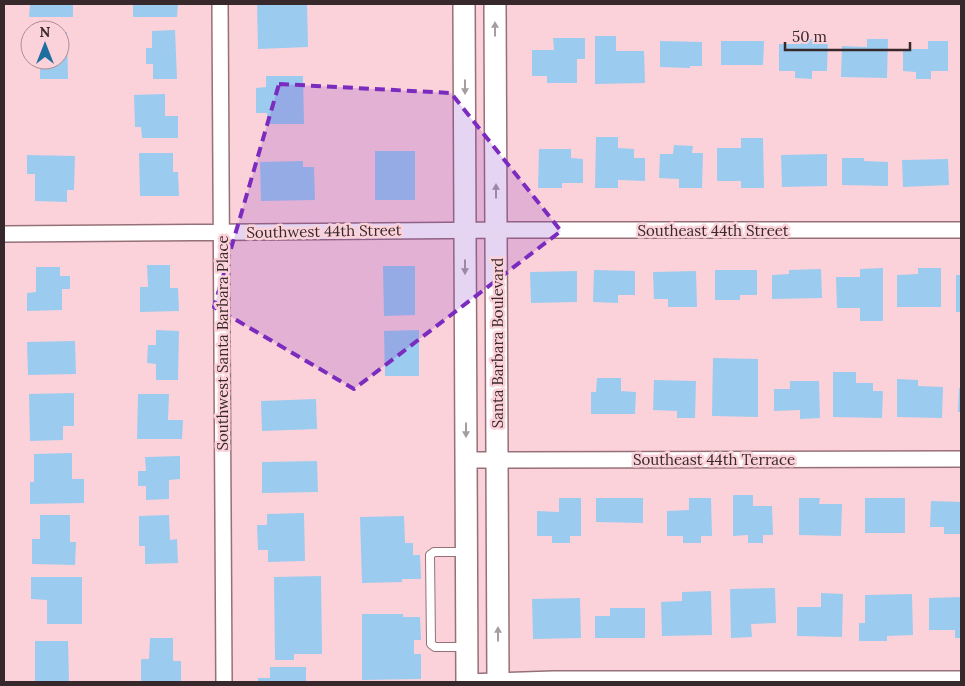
<svg xmlns="http://www.w3.org/2000/svg" width="965" height="686" font-family="Lora,serif">
<rect width="100%" height="100%" fill="#fcd2da"/>
<path fill="#9bcbef" d="M30 4H73V17H29Z
M133 4H178L177 17H133Z
M257 4H307L308 47 258 49Z
M175 30 177 79H153V64H146V48H152V31Z
M67 32 68 79H40V60H60V33Z
M595 36H616V51H644L645 83 595 84Z
M553 38H585V59H577V83H547V76H532V50H554Z
M801 39H828L827 71H812V79L795 78V71H779V44H801Z
M867 39H888L887 78 841 77 842 46 867 47Z
M660 41 702 42V66H690V68L660 67Z
M721 41H764L763 65H721Z
M928 41H948V71H931V79H916V72L903 71V49H928Z
M266 76H303L304 124H267V113H256V88L266 87Z
M165 94V116H178V138H142L141 127H135L134 95Z
M596 137H618V148L634 149V158H645V181L618 180V188H595Z
M741 138H763L764 188H741V181H717V148H741Z
M674 145 693 146 692 153H703L702 188H679V179L659 178 660 154H673Z
M539 149H571V158L583 159V183H562V188H538Z
M375 151H415V200H375Z
M139 153H173V172H178L179 196H140Z
M827 154V186L782 187 781 155Z
M27 155 75 156 74 190H67V202L35 201V174H27Z
M842 158H864V161L888 162V186L842 185Z
M948 159 949 185 903 187 902 160Z
M303 161V167H314L315 200 261 201 260 162Z
M147 265H170V288H178L179 311 140 312V287H148Z
M383 266H415V315L384 316Z
M36 267H60V276H70V289H62V310L27 311V293L36 292Z
M883 268V321H860V308H837L836 277H860V269Z
M918 268H941V307H897V275L918 274Z
M821 269 822 298 772 299V275L789 274V270Z
M594 270 635 271V295H618V303L593 302Z
M715 270H757V295H740V300H715Z
M577 271V302L531 303 530 272Z
M696 271 697 307H668V299H654L653 272Z
M956 275H961V312H956Z
M156 330 179 331 178 380H156V364L147 363 148 345H156Z
M419 330V376H385L384 331Z
M75 341 76 374 28 375 27 342Z
M713 358 758 359V417L712 416Z
M833 372H856V383H873V391H883L882 418 833 417Z
M597 378H621V391L636 392 635 414H591V392H596Z
M897 379 918 380V386L943 387 942 418 897 417Z
M654 380 696 381 695 418H677V411L653 410Z
M790 381H819L820 418 800 419V410L774 411V389H790Z
M959 388H961V412H958Z
M74 393V426H63V440L30 441 29 394Z
M138 394H169L168 420H183L182 439H137Z
M316 399 317 429 262 431 261 401Z
M72 453V479H84V503L30 504V482H34V454Z
M180 456V479L169 480V499L146 500V486H138V471H146L145 457Z
M317 461 318 492 262 493V462Z
M733 495H753V506H772L773 535H763V543H748V535L733 536Z
M559 498H581V536H570V543H552V536H537V511L559 512Z
M596 498H643V523L596 522Z
M689 498H711L712 536H701V543H683V536H667V511L689 510Z
M799 498H820L819 504H842L841 536 799 535Z
M865 498H905V533H865Z
M931 501 961 502V534H944V527H930Z
M304 513 305 561 268 562V550H258L257 525H267V514Z
M40 515H70V542H76L75 565 32 564V539H40Z
M169 515 170 540 177 539 178 563 145 564V546H139V516Z
M404 516 405 543H413V555H420L421 579H402V582L362 583 360 517Z
M321 576 322 654H294V660H275L274 577Z
M31 577H82V624H47V600L31 599Z
M775 588 776 623 751 624 752 637 731 638 730 589Z
M711 591 712 635 662 636 661 602 682 601V592Z
M821 593 843 594 842 637 797 636V607H821Z
M912 594 913 635 887 636V641H859V623H865V595Z
M961 597V638H955V630H929V598Z
M580 598 581 638 533 639 532 599Z
M610 608H645V638H595V616H610Z
M362 614H403V617H420L421 640H414V654H421V679L362 680Z
M150 638H173V661H181V682H141V659H149Z
M35 641H68L69 682H35Z
M270 667H306V682H258V678H270Z"/>
<g fill="none" stroke-linecap="round" stroke-linejoin="round">
<defs>
<path id="lane" d="M465 552H434L430 555 431 644 435 647H467"/>
<path id="street" d="M220 4 224 682
M4 234 524 230H961
M466 460 961 459
M467 682 554 679H961"/>
<path id="secondary" d="M464 4 467 682
M495 4 498 682"/>
</defs>
<use href="#lane" stroke="#967078" stroke-width="10"/>
<use href="#street" stroke="#967078" stroke-width="18"/>
<use href="#secondary" stroke="#967078" stroke-width="24"/>
<use href="#lane" stroke="#fff" stroke-width="8"/>
<use href="#street" stroke="#fff" stroke-width="15"/>
<use href="#secondary" stroke="#fff" stroke-width="21"/>
</g>
<defs><path id="oneway-solid" d="M-6-.8H1V-3.2L6.5 0L1 3.2V.8H-6Z" transform="scale(1.25)"/></defs>
<g fill="#a59ea0">
<use href="#oneway-solid" transform="translate(495 29) rotate(-90)"/>
<use href="#oneway-solid" transform="translate(465 87) rotate(90)"/>
<use href="#oneway-solid" transform="translate(496 191) rotate(-90)"/>
<use href="#oneway-solid" transform="translate(465 267) rotate(90)"/>
<use href="#oneway-solid" transform="translate(466 430) rotate(90)"/>
<use href="#oneway-solid" transform="translate(498 634) rotate(-90)"/>
</g>
<path fill="#7b2cbf" fill-opacity="0.2" stroke="#7b2cbf" stroke-width="4" stroke-dasharray="10 6" stroke-linejoin="round" d="M279 84 451 93 561 231 354 389 214 307Z"/>
<g text-anchor="middle" dominant-baseline="central" stroke-width="5" stroke-linejoin="round" paint-order="stroke">
<g font-size="15" fill="#37282b" stroke="#fcd2da">
<text x="713" y="230">Southeast 44th Street</text>
<text transform="translate(324 231) rotate(-1)">Southwest 44th Street</text>
<text transform="translate(222 343) rotate(-90)">Southwest Santa Barbara Place</text>
<text transform="translate(497 343) rotate(-90)">Santa Barbara Boulevard</text>
<text x="714" y="459">Southeast 44th Terrace</text>
</g>
</g>
<rect width="965" height="686" fill="none" stroke="#37282b" stroke-width="10"/>
<g transform="translate(45 45)"><circle r="24" fill="#fcd2da" stroke="#ad8e94"/>
<path d="M0-4L9 19L0 12L-9 19Z" fill="#1e6ea0"/>
<text y="-8" font-size="14" font-weight="bold" text-anchor="middle" fill="#37282b">N</text>
</g>
<path d="M785 42v8h125v-8" fill="none" stroke="#37282b" stroke-width="2.5"/>
<text x="792" y="42" font-size="15" fill="#37282b" stroke="#fcd2da" stroke-width="4" paint-order="stroke">50 m</text>
</svg>
